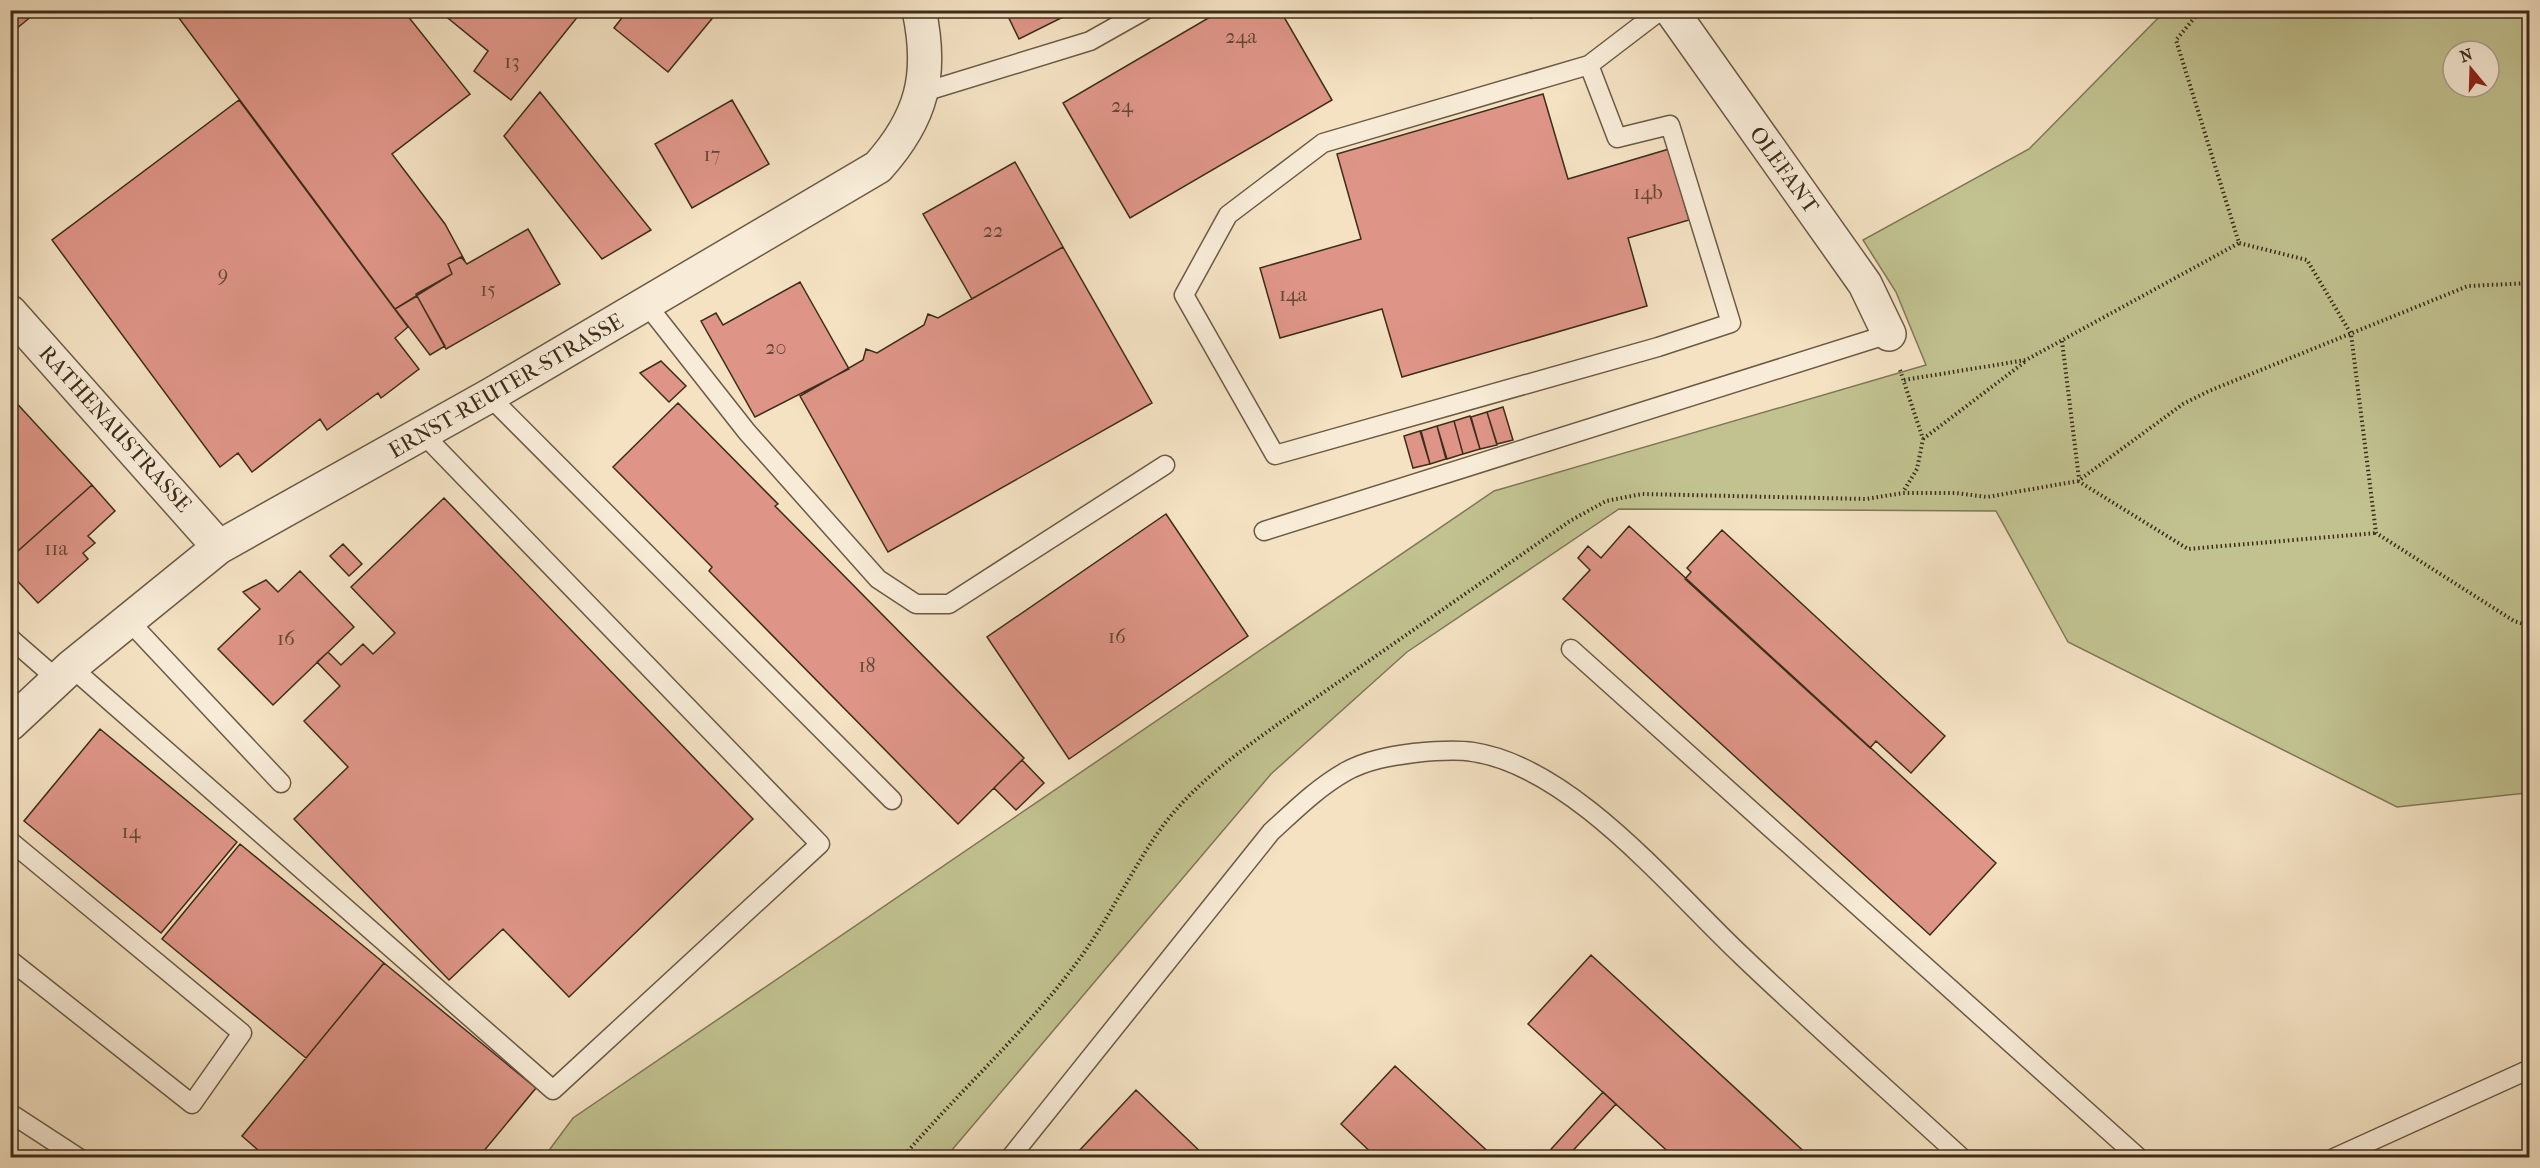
<svg xmlns="http://www.w3.org/2000/svg" width="2540" height="1168" font-family="'IM FELL French Canon',serif">
<rect width="100%" height="100%" fill="#f4e2c3"/>
<filter id="stains"><feTurbulence type="fractalNoise" baseFrequency=".00333" numOctaves="4"/><feColorMatrix values="0 0 0 0 .2 0 0 0 0 .09 0 0 0 0 .02 0 0 0 .5 -.17"/></filter>
<radialGradient id="worn" r=".72"><stop offset=".6" stop-color="#630" stop-opacity="0"/><stop offset="1" stop-color="#630" stop-opacity=".3"/></radialGradient>
<path fill="#c1c290" stroke="#7f7855" stroke-width="1.5" fill-rule="evenodd" d="M2165 11H2529V796L2526 793 2397 807 2068 642 1996 511 1619 509 1407 652 1271 774 946 1157H544L573 1118 1494 491 1926 365 1896 292 1863 240 2029 149ZM2453 51H2489V87H2453Z"/>
<path fill="#de9587" stroke="#3d2d1a" stroke-width="1.5" d="M10 10H39L10 34Z
M173 10H403L470 94 392 154 445 224 465 261 461 257 448 264 452 274 395 309Z
M438 10H583L511 100 474 71 488 51Z
M628 10H709L715 15 668 72 614 28Z
M1005 10H1077L1019 39Z
M1222 10H1280L1332 100 1130 218 1063 103Z
M1526 10H1545L1531 18Z
M540 92 651 230 602 259 504 136Z
M1543 94 1568 179 1669 149 1689 220 1628 238 1647 306 1402 377 1382 309 1280 338 1260 268 1361 239 1337 154Z
M239 100 408 327 395 338 419 369 381 398 378 393 327 430 320 419 252 472 238 453 220 467 52 240Z
M732 100 769 164 692 208 655 144Z
M1015 162 1063 247 972 299 923 214Z
M528 229 560 284 446 349 416 294 452 274 448 264 461 257 467 264Z
M1063 247 1152 403 888 552 800 396 863 360 866 349 877 353 924 325 928 314 938 318Z
M800 282 849 369 755 417 701 321 716 313 723 325Z
M417 296 445 346 430 355 395 309Z
M661 361 686 386 669 402 640 373Z
M10 396 92 485 10 558Z
M678 403 778 504 775 506 1024 758 958 824 709 571 712 567 613 467Z
M1503 407 1513 440 1497 444 1487 412Z
M1487 412 1497 445 1480 449 1471 417Z
M1470 416 1480 449 1463 454 1454 421Z
M1454 421 1463 454 1447 459 1437 426Z
M1437 426 1446 459 1430 464 1421 431Z
M1420 431 1430 464 1413 468 1404 436Z
M92 485 115 511 88 536 95 543 83 553 88 559 38 603 10 573V558Z
M444 498 753 819 569 997 503 929 449 980 294 819 348 767 304 721 340 686 317 662 328 652 341 665 363 644 373 654 395 633 351 587Z
M1166 514 1248 636 1069 759 987 637Z
M1629 526 1996 863 1930 935 1563 599 1590 570 1578 558 1588 546 1601 558Z
M1722 530 1945 736 1911 773 1876 741 1870 748 1685 579 1691 572 1687 568Z
M343 544 362 564 349 576 330 556Z
M300 571 354 627 273 705 218 649 260 609 243 592 266 580 278 592Z
M100 729 237 842 161 933 24 821Z
M1022 760 1044 783 1016 810 994 788Z
M240 844 384 963 306 1058 162 939Z
M1591 955 1811 1158H1675L1528 1024Z
M384 963 536 1088 478 1158H267L242 1136Z
M1395 1066 1495 1158H1377L1341 1124Z
M1136 1090 1207 1158H1082L1077 1153Z
M1603 1092 1616 1104 1566 1158H1543Z"/>
<g fill="none" stroke-linecap="round" stroke-linejoin="round">
<defs>
<path id="service" d="M1589 65 1617 138 1670 125 1731 323 1658 347 1275 455 1184 295 1228 215 1323 143 1589 65 1661 10
M924 92 1090 41 1145 10
M647 305 747 432 878 579 916 604H949L1165 465
M489 396 892 800
M1264 531 1889 334
M128 620 281 783
M10 638 57 679
M1571 649 2139 1158
M71 667 553 1090 820 844 423 434
M10 841 242 1033 192 1104 10 960
M10 1113 79 1158
M1010 1158 1271 832C1294 811 1317 788 1345 772 1366 760 1391 756 1414 753 1433 751 1455 749 1473 752 1572 767 1670 888 1741 955 1813 1024 1888 1090 1962 1158
M2334 1158 2530 1069"/>
<path id="minor" d="M1671 10 1865 284 1889 334
M10 312 219 547
M10 724 71 667 219 547 489 396 878 167C922 118 933 75 919 10"/>
</defs>
<use href="#service" stroke="#6b5a44" stroke-width="21"/>
<use href="#minor" stroke="#6b5a44" stroke-width="36"/>
<path stroke="#3d2d1a" stroke-width="4" stroke-dasharray="1.5 3" stroke-linecap="butt" d="M2201 10 2176 40 2239 243 2307 260 2351 334 2376 533 2514 621 2530 626
M2062 341 2079 479
M1900 370 1923 439 1917 469 1903 492
M1904 380 2026 360 2239 243
M1923 439 2026 361
M2078 481 2188 549 2376 533
M902 1158C961 1089 1030 1028 1083 954 1112 913 1133 867 1162 827 1194 784 1239 752 1281 722L1570 521 1606 501 1642 494 1866 499 1903 493H1956L1987 497 2078 481 2183 404 2209 391 2468 286 2530 283"/>
<use href="#service" stroke="#f8ecd8" stroke-width="18"/>
<use href="#minor" stroke="#f8ecd8" stroke-width="33"/>
</g>
<g text-anchor="middle" dominant-baseline="central" stroke-width="4.5" stroke-linejoin="round" paint-order="stroke">
<g font-size="20" fill="#654735">
<text x="1241" y="36">24a</text>
<text x="512" y="61">13</text>
<text x="1122" y="105">24</text>
<text x="712" y="154">17</text>
<text x="1648" y="192">14b</text>
<text x="993" y="230">22</text>
<text x="223" y="274">9</text>
<text x="488" y="289">15</text>
<text x="1293" y="294">14a</text>
<text x="776" y="347">20</text>
<text x="56" y="548">11a</text>
<text x="1117" y="636">16</text>
<text x="286" y="638">16</text>
<text x="867" y="665">18</text>
<text x="131" y="831">14</text>
</g>
<g font-size="22" fill="#3d2d1a" stroke="#f8ecd8">
<text transform="translate(1784 170) rotate(54)">OLEFANT</text>
<text transform="translate(506 386) rotate(-30)">ERNST-REUTER-STRASSE</text>
<text transform="translate(115 429) rotate(48)">RATHENAUSTRASSE</text>
</g>
</g>
<rect width="2540" height="1168" fill="none" stroke="#f4e2c3" stroke-width="36"/>
<rect x="12" y="12" width="2516" height="1144" fill="none" stroke="#3d2d1a" stroke-width="3"/>
<rect x="18" y="18" width="2504" height="1132" fill="none" stroke="#3d2d1a" stroke-width="1.5"/>
<g transform="translate(2471 69) rotate(341)"><circle r="28" fill="#f8ecd8" stroke="#ada08c" stroke-width="1.5"/>
<path d="M0-4.5L10 22L0 15L-10 22Z" fill="#8f2418"/>
<text y="-9" font-size="16" font-weight="bold" text-anchor="middle" fill="#3d2d1a">N</text>
</g>
<rect width="100%" height="100%" filter="url(#stains)"/>
<rect width="100%" height="100%" fill="url(#worn)"/>
</svg>
